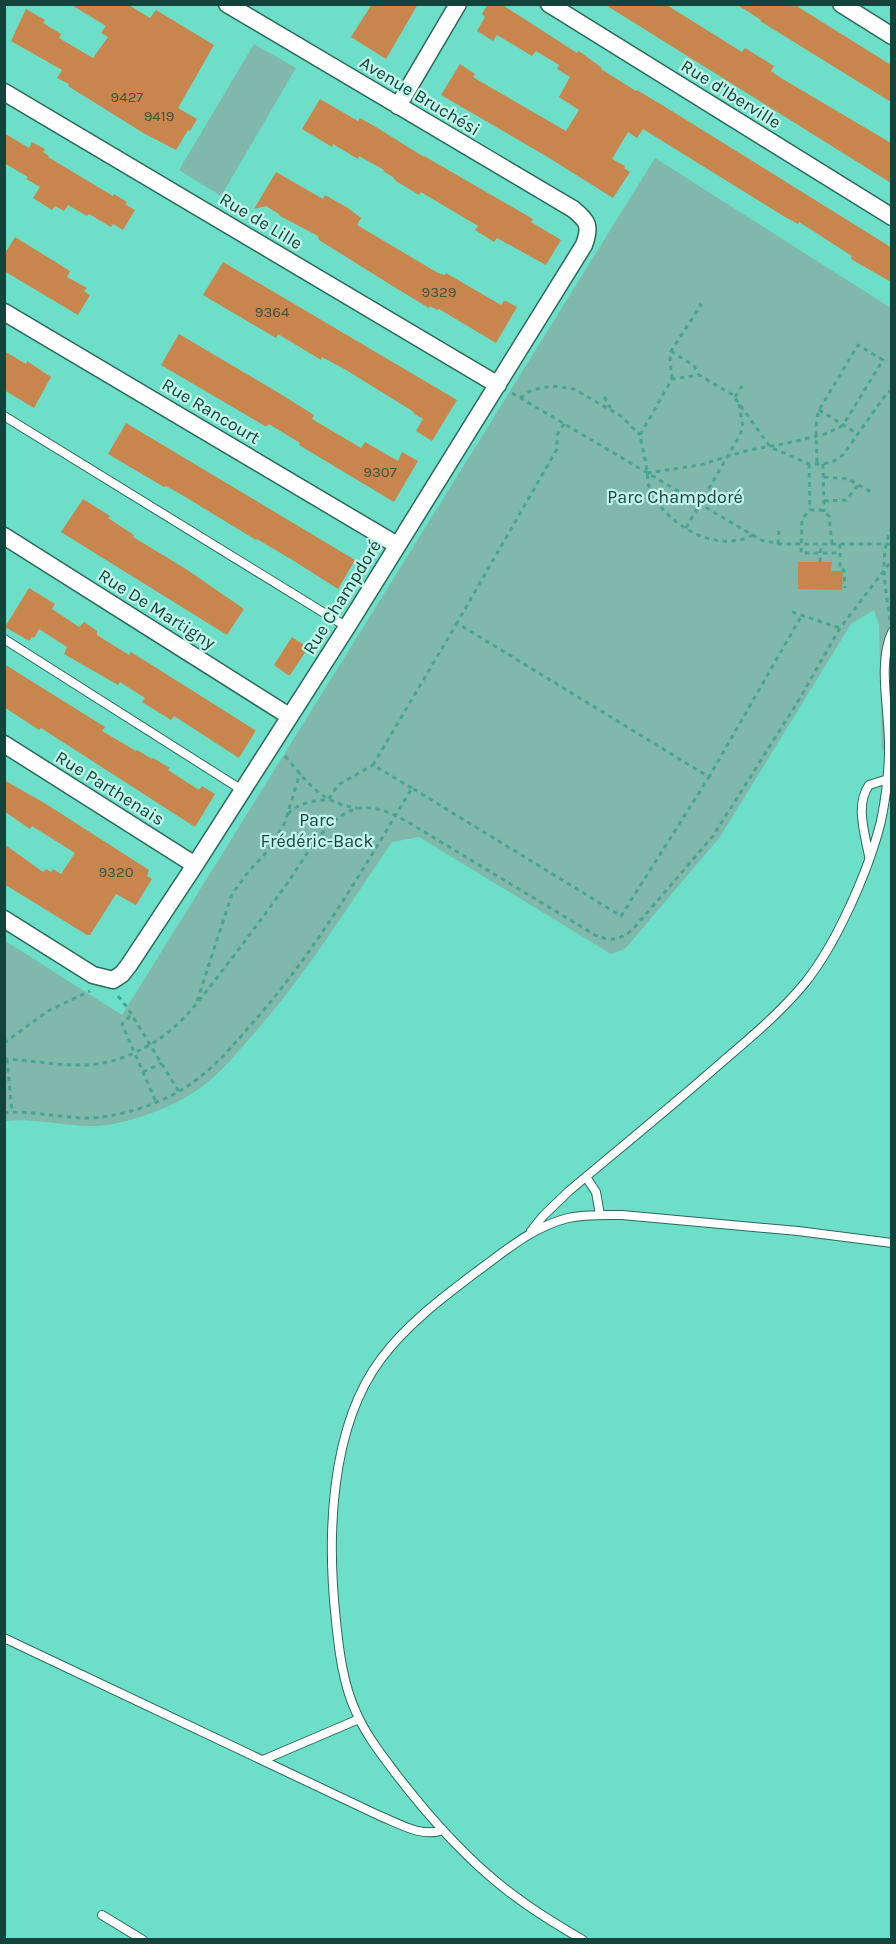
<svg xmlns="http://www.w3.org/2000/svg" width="896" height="1944" font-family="Karla,sans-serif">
<rect width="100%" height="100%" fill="#6ddfc9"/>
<path fill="#80b8ac" d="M254 44 296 68 221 196 179 170Z
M655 158 891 308V748L882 749 879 625 874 610 851 624 720 837 625 949 611 954 419 837 392 842C347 908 304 978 250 1038 237 1053 224 1069 209 1081 183 1103 147 1117 114 1124 77 1131 41 1117 5 1121L4 940 122 1015Z"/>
<path fill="#c8854d" d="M70 4H127L150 18 156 10 214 45 178 108 197 119 190 131 188 130 176 150 145 134 68 86 69 84 57 78 62 70 11 41 26 9 45 20 43 23 61 34 59 38 93 58 108 37 101 33 106 26Z
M372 4H418L386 59 351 37Z
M488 4H501L577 53 579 51 602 68 601 69 636 91 637 90 667 108 889 246 891 248V282L851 259 852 256 824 238 799 222 798 224 785 217 643 129 637 138 628 132 612 159 625 166 624 168 630 172 613 198 546 156 441 95 460 64 475 74 473 77 483 83 566 131 579 110 559 97 570 77 557 69 559 65 536 51 532 56 497 35 493 41 477 31 485 17 482 14Z
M604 4H665L742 52 745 48 774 66 771 71 781 78 891 143V183Z
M736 4H789L794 7 795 5 891 65V102L760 21 761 20Z
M320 99 358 121 360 118 376 127 424 157V156L533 219 531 222 561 240 546 265 497 238 494 242 475 230 478 226 421 192 419 195 396 181 393 177 383 171 384 170 359 156 358 159 333 144 332 147 302 129Z
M4 133 29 148 32 142 45 149 43 152 49 156 48 157 113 196 114 194 127 202 125 204 135 210 123 230 113 224 111 227 89 214 87 216 68 205 64 211 55 206 52 210 33 198 40 187 26 179 28 177 4 163Z
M276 172 323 199 325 195 348 208 361 218 357 225 438 273 445 275 446 273 501 305 504 301H506L517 307 496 343 439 309 437 310 430 306 429 308 399 290 319 240 318 236 280 216 279 214 266 206 254 209Z
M15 237 70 271 67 277 87 288 84 291 90 295 78 315 4 271V255Z
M223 262 457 400 432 441 416 431 423 419 413 413 414 412 346 370 322 357 321 360 278 334 276 338 203 295Z
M179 334 279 393 314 415 312 419 361 448 365 442 398 461 402 452 418 461 394 502 299 445 300 443 269 424 267 426H265L161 365Z
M4 351 26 364 27 361 51 377 34 408 4 390Z
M126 423 355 560 338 589 294 561 257 539 256 540 182 495 166 486 164 487 108 454Z
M83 499 110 516 108 518 134 535 133 537 186 569 244 609 227 635 61 532Z
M798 562H832L831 571H843L842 590 798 589Z
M29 588 55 604 52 609 79 627 84 622 97 631V635L129 655 131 652 255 730V732L239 758 174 716 171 720 142 702 145 698 120 682 118 685 64 654 67 647 39 629 34 638 32 637 29 641 5 627Z
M292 637 308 648 290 675H288L274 665Z
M4 664 105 727 102 731 136 751 137 750 152 759 153 758 170 768 168 770 199 790 202 786 215 794 195 827 41 728 39 730 4 707Z
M4 780 46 804 149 870 147 876 152 879 136 905 116 894 90 935H87L4 884V844L43 872 46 869 51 872 53 869 61 874 75 853 32 826 30 829 4 811Z"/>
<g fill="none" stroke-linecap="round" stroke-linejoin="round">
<defs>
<path id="service" d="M4 416 347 627
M4 639 242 790
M869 856C865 834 855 805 869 785L888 779
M586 1177 596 1192 600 1215
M531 1231 543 1216 569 1191C620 1148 672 1106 722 1062 750 1038 780 1013 804 984 836 945 869 870 881 821 886 797 889 773 889 749 890 712 877 665 892 632
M4 1638 380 1816C400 1824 422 1838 443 1830
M263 1760 359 1719
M102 1915 143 1940
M583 1940C557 1925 531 1909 508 1891 465 1858 429 1817 396 1774 381 1754 366 1735 356 1712 343 1684 339 1651 336 1621 327 1539 329 1428 381 1359 406 1325 442 1298 475 1273 504 1252 532 1227 568 1218 585 1214 604 1215 622 1215L798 1231 892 1243"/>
<path id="minor" d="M549 4 892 217
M841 4 892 36
M4 92 498 385
M398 106 458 4
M4 312 397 545
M4 536 289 716
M4 744 195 865
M4 919 93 975 113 980 122 974 129 965 195 865 347 627 584 245C591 226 588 221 573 209L227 4"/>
</defs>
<use href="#service" stroke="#2c685d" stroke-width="10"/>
<use href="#minor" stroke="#2c685d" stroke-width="19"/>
<path stroke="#4ba493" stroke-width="3" stroke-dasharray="4.5 4.5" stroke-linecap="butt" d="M671 351 694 366 699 375
M672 379 670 360 671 351 701 305 698 303
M512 393 761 540 780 544H892
M606 397 605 399 608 402 610 408
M735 397 742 386
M520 398 532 390 552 386 574 389 621 416 640 435
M819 410 858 434
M564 424 557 435V449L457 623 709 777 802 615
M809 464 810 510
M823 464 824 512
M647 473 700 465 749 450 788 443 825 434 838 428 843 425 883 360 858 345 819 410C814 426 817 447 817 463
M824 477 848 479 873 493
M824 501 846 500 859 484
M686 528 740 435 743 427 739 404
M753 535C716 555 662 523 649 486 647 482 648 477 647 472 646 460 642 448 640 435L672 379 699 375 733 395 770 447 809 464H823L834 461 843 455 884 397 892 389
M778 544 779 529
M832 544 829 516 821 510H810L802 519 801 553H840
M840 544V569L844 570 845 588
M820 562 821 544
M792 612 840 628
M890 620C886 590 878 556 892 527
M285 756C307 782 321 803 357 808
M412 788 373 765 457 623
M288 814C299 803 312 800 328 800L338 785 373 765
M118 996 127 1007 179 1092
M197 1001 232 894 249 871 265 854 279 832 285 822 300 773
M130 1016 122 1024 156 1102
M4 1043 48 1011 90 991
M4 1059C35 1060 66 1068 96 1064 117 1062 141 1051 159 1039 182 1024 199 1001 215 980 241 947 265 914 289 881 306 856 325 818 356 809 374 804 393 814 408 822L595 935C611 942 621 940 634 928L713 836 797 703 840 628 892 560
M7 1059 12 1112
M143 1072 162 1063
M4 1113C40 1109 72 1123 109 1116 136 1111 166 1101 189 1085 212 1070 230 1049 248 1028 313 956 362 871 412 788L621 916 709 777
M4 1939 5 1940"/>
<use href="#service" stroke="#fff" stroke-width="8"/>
<use href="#minor" stroke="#fff" stroke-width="16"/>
</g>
<g text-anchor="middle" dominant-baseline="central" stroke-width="4.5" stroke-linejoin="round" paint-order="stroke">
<g font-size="15" fill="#405440">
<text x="127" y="97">9427</text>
<text x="159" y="116">9419</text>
<text x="439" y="292">9329</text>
<text x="272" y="312">9364</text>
<text x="380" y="472">9307</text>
<text x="116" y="872">9320</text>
</g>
<g font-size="18" fill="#12443b" stroke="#c2f5e9">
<text transform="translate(731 94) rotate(32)">Rue d'Iberville</text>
<text transform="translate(420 96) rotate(31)">Avenue Bruchési</text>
<text transform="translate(261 221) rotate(31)">Rue de Lille</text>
<text transform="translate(211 411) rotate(31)">Rue Rancourt</text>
<text transform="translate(342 597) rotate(-58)">Rue Champdoré</text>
<text transform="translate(157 609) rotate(32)">Rue De Martigny</text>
<text transform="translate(110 788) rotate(32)">Rue Parthenais</text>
</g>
<g font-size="18" fill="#1f443d" stroke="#c2f5e9">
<text x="675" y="497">Parc Champdoré</text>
<text x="317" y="820">Parc<tspan x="317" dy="21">Frédéric-Back</tspan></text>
</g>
</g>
<rect width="896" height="1944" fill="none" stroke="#12443b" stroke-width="12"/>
</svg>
